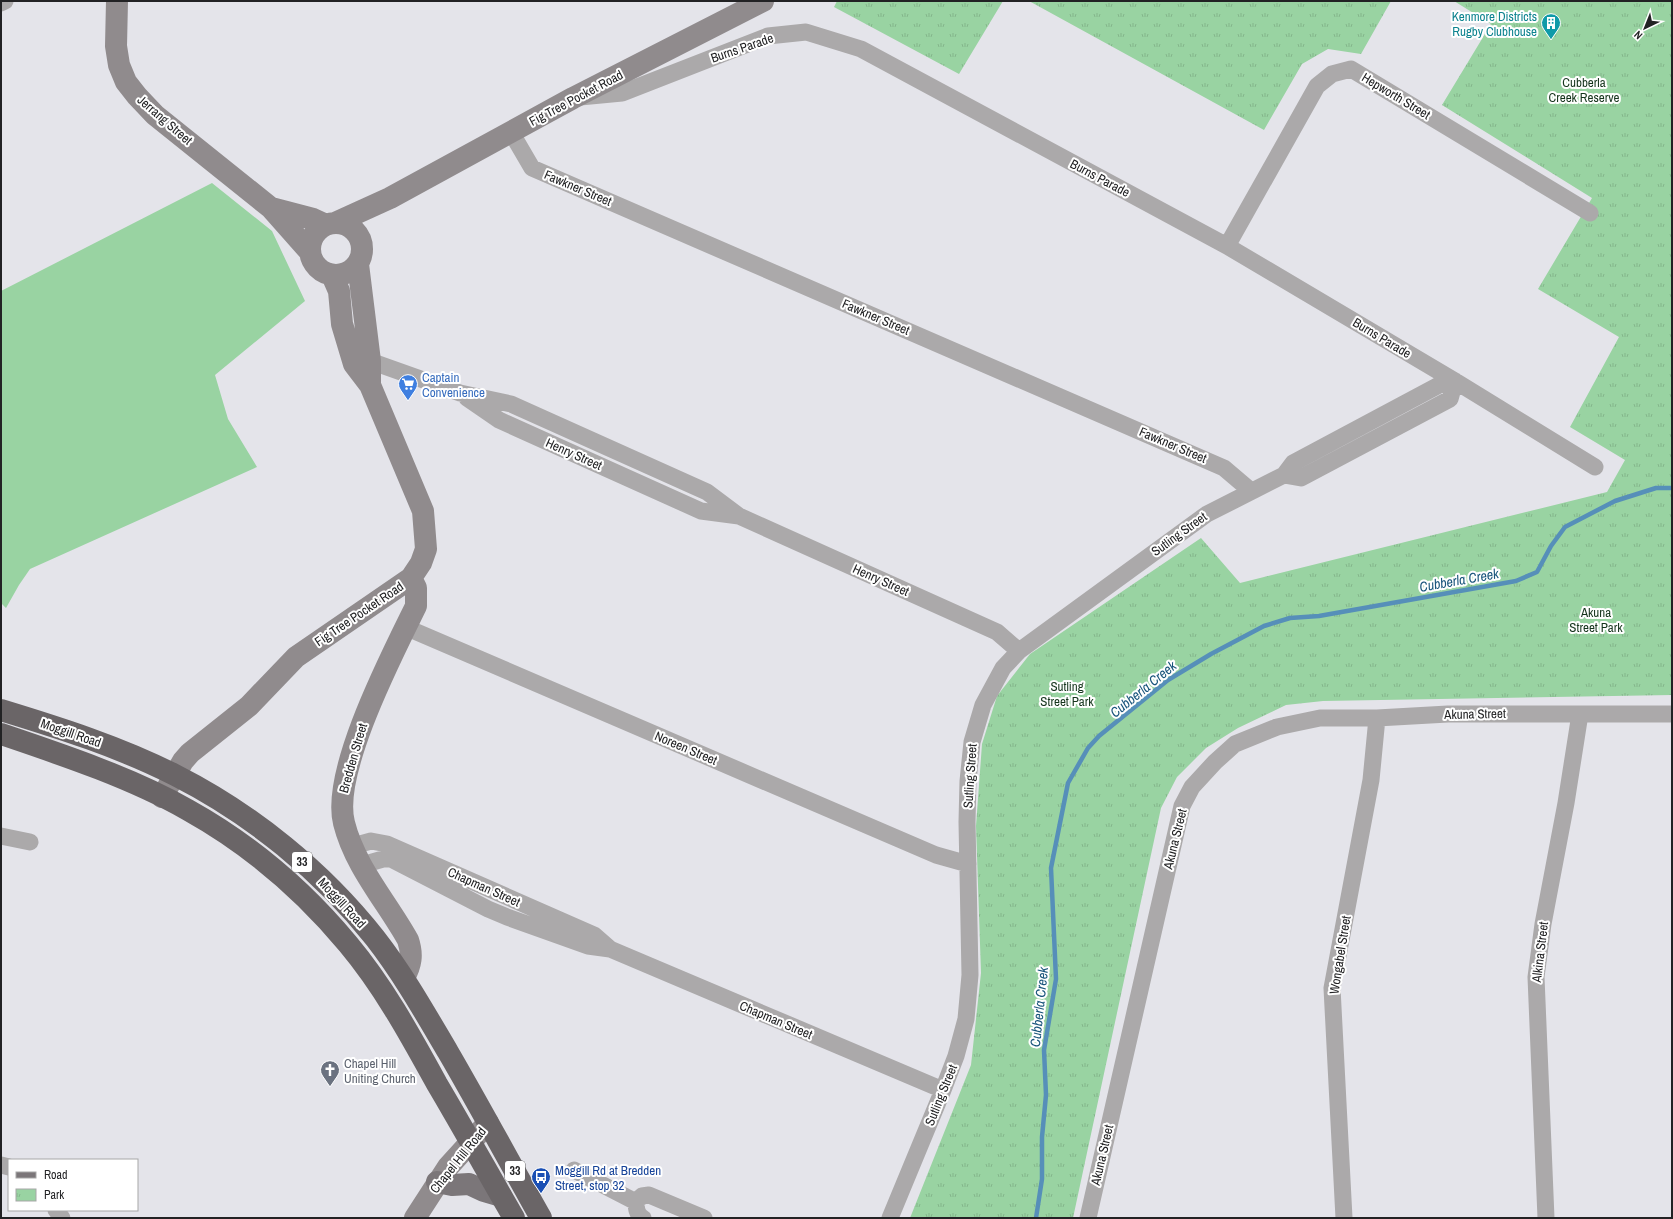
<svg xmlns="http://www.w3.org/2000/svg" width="1673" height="1219" font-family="'Archivo Narrow',sans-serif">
<defs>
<pattern id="park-tufts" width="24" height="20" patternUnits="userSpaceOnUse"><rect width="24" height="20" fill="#99d3a2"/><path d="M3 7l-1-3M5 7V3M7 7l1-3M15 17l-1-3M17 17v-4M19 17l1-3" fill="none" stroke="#84b58b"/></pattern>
</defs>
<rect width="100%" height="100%" fill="#e4e4ea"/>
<path fill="#99d3a2" d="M212 183 272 231 305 301 215 375 228 419 257 467 30 569 19 585 6 608 1 603V291Z"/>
<path fill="url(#park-tufts)" d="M837 1H1003L959 74 834 7Z
M1029 1H1391L1361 54 1328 49 1302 64 1264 130Z
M1454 1H1672V695L1323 701 1286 705 1238 728 1206 748 1177 777 1161 808 1073 1218H910L971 1065 981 973 976 826 982 744 997 696 1030 654 1201 538 1240 583 1607 492 1625 460 1570 427 1619 337 1538 289 1592 198 1442 105 1491 24Z"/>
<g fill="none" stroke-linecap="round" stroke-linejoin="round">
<path stroke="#568fb9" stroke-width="4.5" d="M1036 1218 1042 1179V1137L1046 1095 1044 1050 1056 979 1051 868 1068 783 1088 748 1099 736 1168 680 1211 654 1264 626 1290 618 1319 616 1516 581 1537 572 1551 546 1565 527 1615 501 1656 488H1672"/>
<path stroke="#aba9aa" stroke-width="17" d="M1 3 5 1
M580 97 622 93 768 36 806 32 861 49 1227 246 1455 381 1595 467
M511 132 532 168 1224 468 1251 491
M1227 246 1317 86 1332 74 1351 69 1590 213
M359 363 370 361 460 393 511 404 707 492 739 516 997 632 1019 651
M467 398 499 420 701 511 739 516
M405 627 936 855 968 864
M1 836 30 842
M353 846 371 841 387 844 594 935 610 949
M362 865 383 859H391L488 909 507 917 588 946 610 949 943 1090
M1 1165 9 1167
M574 1170 636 1202
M56 1210 62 1218
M643 1218C637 1215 636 1209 636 1202L642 1196 649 1195 704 1218
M890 1218 943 1090 956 1056 966 1019 970 975 967 822 968 781 972 742 983 705 1003 668 1019 651 1207 514 1284 475 1293 463 1441 384 1455 381 1450 399 1301 478 1284 475
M1088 1218 1182 806 1192 787 1215 762 1235 744 1277 727 1320 718H1377L1448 714H1672
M1344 1218 1332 988 1371 780 1377 718
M1546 1218 1536 977 1543 924 1566 803 1580 714"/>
<path stroke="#908b8d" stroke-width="22" d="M117 1 116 46 119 65 126 82 137 96 155 115 271 208 310 252
M271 208 313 219 326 225
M335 223 390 198 573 98 763 1
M310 249a26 26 0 1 1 52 0a26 26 0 1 1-52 0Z
M358 264 370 361V385
M162 797 183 761 190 753 249 706 296 657 411 578 421 563 426 549 423 511 370 385 354 364 342 324 339 291 332 275
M404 978C411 965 413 955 408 940 387 902 355 867 344 823 331 772 392 655 416 606V588L411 578
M415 1218 448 1167 488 1123"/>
<path stroke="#7b7679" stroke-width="22" d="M437 1182 452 1185 469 1184 484 1191 501 1196"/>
<path stroke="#6a6567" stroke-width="22" d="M1 710C60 728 120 747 175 775 252 814 322 871 375 938 403 974 425 1013 448 1052 480 1107 510 1163 541 1218
M1 734C63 755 132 778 188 810 249 844 304 891 348 944 384 987 410 1035 437 1084 463 1128 488 1173 514 1218"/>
</g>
<defs>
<symbol id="building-pin" viewBox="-11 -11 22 30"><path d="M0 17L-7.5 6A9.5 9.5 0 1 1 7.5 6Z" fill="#0f9aa8" stroke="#fff"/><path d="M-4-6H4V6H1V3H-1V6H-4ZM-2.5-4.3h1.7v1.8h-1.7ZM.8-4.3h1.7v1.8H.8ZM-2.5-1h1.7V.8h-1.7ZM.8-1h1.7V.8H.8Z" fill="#fff"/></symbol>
<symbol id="supermarket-pin" viewBox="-11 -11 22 30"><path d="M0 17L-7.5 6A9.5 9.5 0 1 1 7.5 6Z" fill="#3f7fe0" stroke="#fff"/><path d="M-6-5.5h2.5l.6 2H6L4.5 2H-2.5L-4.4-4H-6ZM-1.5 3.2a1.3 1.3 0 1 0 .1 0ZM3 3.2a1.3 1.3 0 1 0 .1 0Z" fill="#fff"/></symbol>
<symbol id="church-pin" viewBox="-11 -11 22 30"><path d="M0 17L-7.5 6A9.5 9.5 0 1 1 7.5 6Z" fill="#6b7280" stroke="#fff"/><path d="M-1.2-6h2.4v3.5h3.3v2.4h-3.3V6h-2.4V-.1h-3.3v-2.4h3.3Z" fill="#fff"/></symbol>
<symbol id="bus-pin" viewBox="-11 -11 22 30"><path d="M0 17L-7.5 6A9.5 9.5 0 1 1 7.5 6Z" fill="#1a4fb4" stroke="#fff"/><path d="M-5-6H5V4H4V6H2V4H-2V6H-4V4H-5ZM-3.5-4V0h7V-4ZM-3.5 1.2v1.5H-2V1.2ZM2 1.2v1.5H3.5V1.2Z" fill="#fff"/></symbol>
</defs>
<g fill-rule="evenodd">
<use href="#building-pin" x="1540" y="12" width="22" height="30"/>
<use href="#supermarket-pin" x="397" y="373" width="22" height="30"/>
<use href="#church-pin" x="319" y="1059" width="22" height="30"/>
<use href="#bus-pin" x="530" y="1166" width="22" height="30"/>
</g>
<g text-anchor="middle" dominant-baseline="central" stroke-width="4" stroke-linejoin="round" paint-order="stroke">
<g fill="#fff" stroke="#646466" stroke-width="1">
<rect x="292" y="852" width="20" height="20" rx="3"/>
<rect x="505" y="1161" width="20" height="20" rx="3"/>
</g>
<g font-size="12" font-weight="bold" fill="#222224">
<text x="302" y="862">33</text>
<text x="515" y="1171">33</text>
</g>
<g font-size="13" fill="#0d838f" stroke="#fff" text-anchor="end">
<text x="1537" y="16">Kenmore Districts<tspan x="1537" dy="15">Rugby Clubhouse</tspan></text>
</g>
<g font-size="13" fill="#222224" stroke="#fff">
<text transform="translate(742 48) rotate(-19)">Burns Parade</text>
<text transform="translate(1396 96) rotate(31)">Hepworth Street</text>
<text transform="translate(576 98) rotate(-28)">Fig Tree Pocket Road</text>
<text transform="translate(165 120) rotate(41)">Jerrang Street</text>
<text transform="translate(1100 178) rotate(28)">Burns Parade</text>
<text transform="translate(578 188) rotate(23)">Fawkner Street</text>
<text transform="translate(876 317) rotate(23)">Fawkner Street</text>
<text transform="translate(1382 338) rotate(31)">Burns Parade</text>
<text transform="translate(1173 445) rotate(23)">Fawkner Street</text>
<text transform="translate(574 454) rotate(24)">Henry Street</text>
<text transform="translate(1179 534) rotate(-36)">Sutling Street</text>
<text transform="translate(881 580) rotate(24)">Henry Street</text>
<text transform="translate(359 614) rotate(-34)">Fig Tree Pocket Road</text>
<text transform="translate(1475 714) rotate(-1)">Akuna Street</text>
<text transform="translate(71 733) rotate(19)">Moggill Road</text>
<text transform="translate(686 748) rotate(23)">Noreen Street</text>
<text transform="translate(353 758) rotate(-74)">Bredden Street</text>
<text transform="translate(970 776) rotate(-86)">Sutling Street</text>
<text transform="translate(1175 839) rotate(-76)">Akuna Street</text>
<text transform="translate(484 887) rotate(24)">Chapman Street</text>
<text transform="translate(342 903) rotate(47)">Moggill Road</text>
<text transform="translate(1540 952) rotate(-83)">Alkina Street</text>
<text transform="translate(1340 955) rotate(-81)">Wongabel Street</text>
<text transform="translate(776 1020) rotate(23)">Chapman Street</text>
<text transform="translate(941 1095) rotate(-68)">Sutling Street</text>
<text transform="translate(1102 1155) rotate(-77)">Akuna Street</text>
<text transform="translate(458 1160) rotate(-51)">Chapel Hill Road</text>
</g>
<g font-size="13" fill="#15341c" stroke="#fff">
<text x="1584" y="82">Cubberla<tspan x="1584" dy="15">Creek Reserve</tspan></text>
<text x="1596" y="612">Akuna<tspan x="1596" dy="15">Street Park</tspan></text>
<text x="1067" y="686">Sutling<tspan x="1067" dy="15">Street Park</tspan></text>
</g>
<g font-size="13" fill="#366cbe" stroke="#fff" text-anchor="start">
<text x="422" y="377">Captain<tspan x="422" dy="15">Convenience</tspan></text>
</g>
<g font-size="13" fill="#5b616d" stroke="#fff" text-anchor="start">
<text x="344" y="1063">Chapel Hill<tspan x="344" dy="15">Uniting Church</tspan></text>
</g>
<g font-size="13" fill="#164399" stroke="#fff" text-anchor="start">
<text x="555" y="1170">Moggill Rd at Bredden<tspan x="555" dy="15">Street, stop 32</tspan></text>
</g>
<g font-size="14" font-style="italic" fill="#18547b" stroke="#fff">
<text transform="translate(1459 580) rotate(-10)">Cubberla Creek</text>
<text transform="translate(1143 689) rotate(-39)">Cubberla Creek</text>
<text transform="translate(1039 1007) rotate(-84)">Cubberla Creek</text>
</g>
</g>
<rect width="1673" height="1219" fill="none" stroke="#222224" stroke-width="4"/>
<rect x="8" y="1159" width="130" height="52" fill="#ffffff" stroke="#a7a7a7"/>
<rect x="16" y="1172" width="20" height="6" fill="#7b7679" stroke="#a7a7a7"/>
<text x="44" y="1179" font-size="12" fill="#222224">Road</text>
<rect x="16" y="1189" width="20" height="12" fill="url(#park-tufts)" stroke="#a7a7a7"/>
<text x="44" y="1199" font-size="12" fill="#222224">Park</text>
<g transform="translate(1645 28) rotate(223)" stroke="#ffffff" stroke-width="3" paint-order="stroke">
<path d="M0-3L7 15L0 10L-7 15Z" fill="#222224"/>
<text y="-6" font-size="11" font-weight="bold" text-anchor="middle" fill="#222224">N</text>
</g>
</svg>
